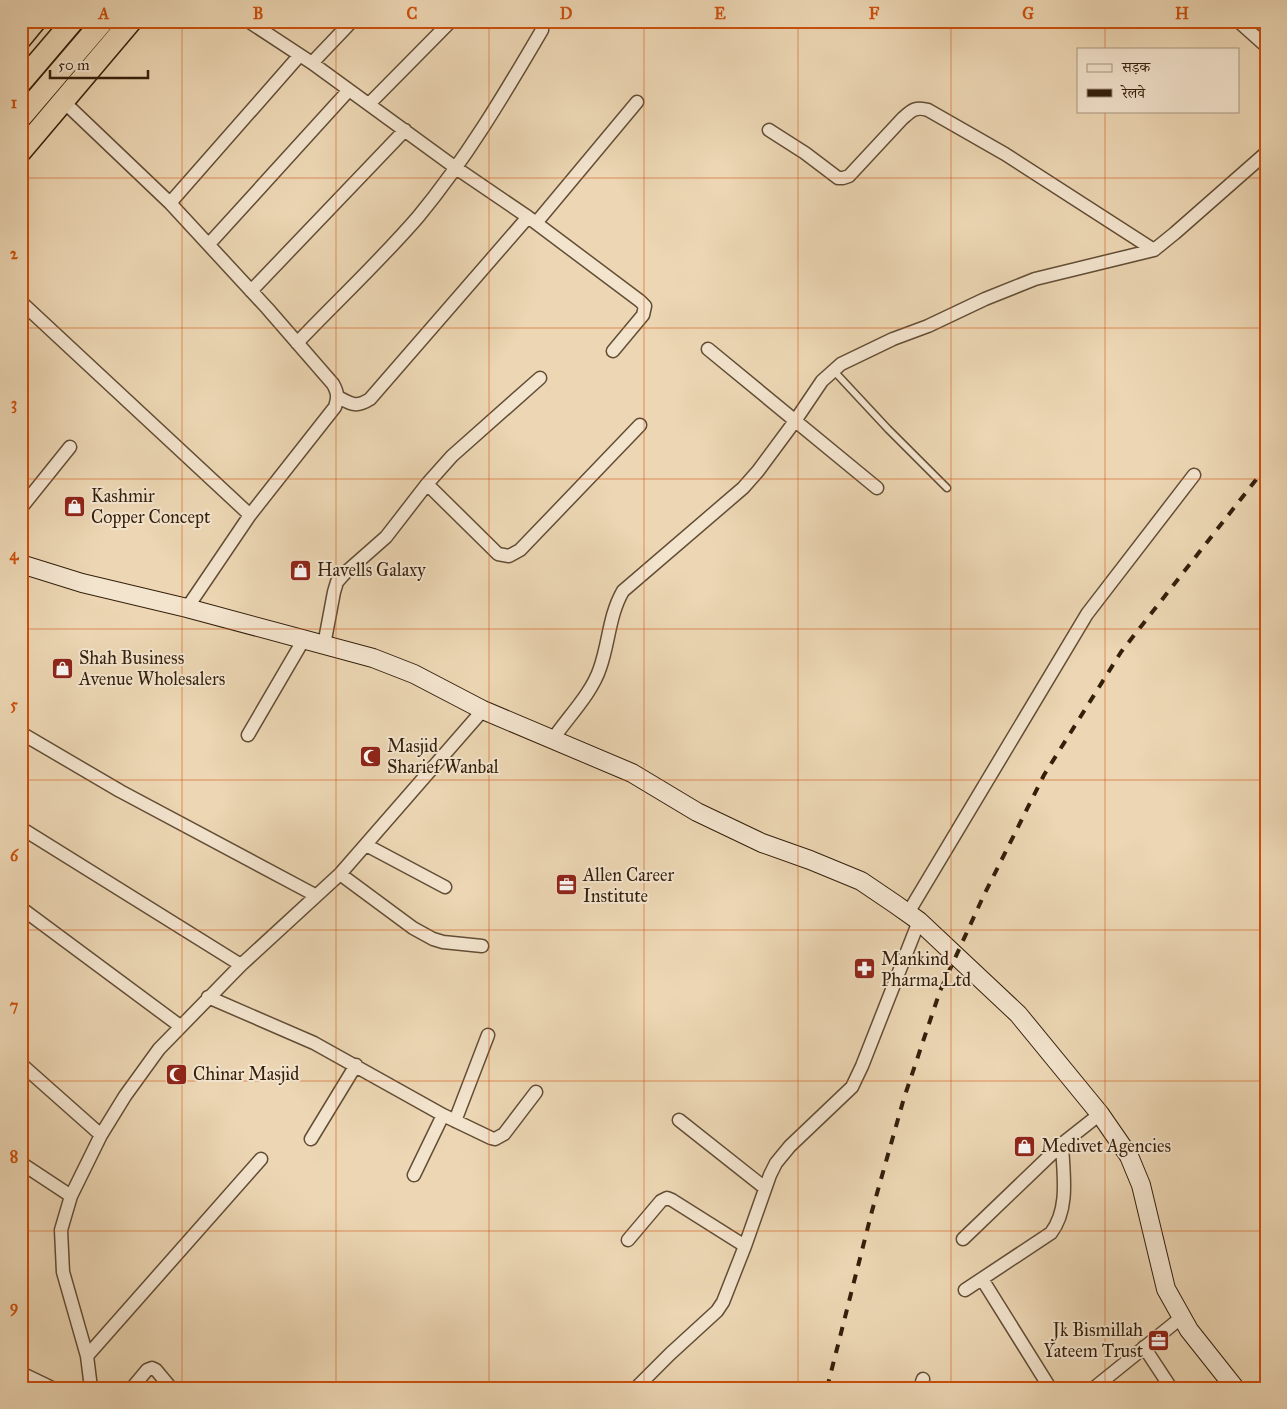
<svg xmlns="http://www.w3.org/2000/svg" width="1287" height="1409" font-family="'IM FELL Great Primer','Noto Serif Devanagari',serif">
<rect width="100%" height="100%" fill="#ecd6b3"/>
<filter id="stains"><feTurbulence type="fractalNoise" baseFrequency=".004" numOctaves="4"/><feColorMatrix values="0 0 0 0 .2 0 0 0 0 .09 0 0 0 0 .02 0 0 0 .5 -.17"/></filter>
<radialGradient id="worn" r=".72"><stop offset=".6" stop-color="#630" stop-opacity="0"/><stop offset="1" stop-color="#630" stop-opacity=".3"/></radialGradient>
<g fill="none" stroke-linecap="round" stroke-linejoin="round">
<defs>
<path id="service" d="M833 370 888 429 947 488"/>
<path id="minor" d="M248 21 312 63 456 168 528 217 370 399C356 408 351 404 338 397
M1238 21 1266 46
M312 63 352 21
M63 101 170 203 267 308 333 384C338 393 338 397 335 407L250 515 187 608
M369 104 451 21
M769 130 805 153 838 178H843L849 176 902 119C911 111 915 106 928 110L1005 154 1154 250
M170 203 299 56
M528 217 640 301 645 306 643 315 613 351
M536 223 637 102
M209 244 349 90
M251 291 405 130
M21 302 250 515
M297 343C337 301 380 261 418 217 466 159 504 95 542 30
M708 349 877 488
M427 484 498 554 509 556 520 550 640 425
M21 508 70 447
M324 645 334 592 337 582 344 574 386 537 427 484 452 456 540 378
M21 733 120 791 315 895
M248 735 304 639
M553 739C568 717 592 693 600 668 609 643 609 615 623 591L743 488 758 471 795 421 822 381 841 364 893 339 928 326 985 299 1035 279 1154 250 1175 233 1266 153
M21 828 241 965
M366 845 445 887
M340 874 413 928 433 939 443 942 482 946
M21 908 180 1026
M908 913 1087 614 1194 475
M208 997 314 1043 443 1115 491 1138 495 1139 504 1134 536 1092
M21 1064 101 1135
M679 1120 765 1188
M455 1121 488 1035
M311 1139 356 1065
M21 1163 71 1196
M414 1175 443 1115
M963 1239 1062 1144 1100 1114
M628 1240 661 1201 667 1198 672 1200 745 1246
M982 1279 1050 1388
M965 1290 1051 1233C1070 1208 1063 1173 1062 1144
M1144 1347 1171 1388
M87 1356 261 1159
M21 1373 52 1388
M91 1388 87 1356 63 1272 61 1230 71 1196 101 1135 125 1096 159 1049 241 965 340 874 483 710
M132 1388 147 1370 152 1368 156 1370 171 1388
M636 1388 670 1354 717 1311 723 1302 745 1246 770 1175 776 1163 790 1146 852 1087 862 1066 919 921
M920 1388 923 1379
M1094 1388 1182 1317"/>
<path id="secondary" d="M21 564 82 583 187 608 373 658 414 674 483 710 632 773 697 812 762 843 810 860 861 881 895 904 919 921 1018 1014 1100 1114 1129 1156 1141 1185 1166 1289 1189 1330 1235 1388"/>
<path id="trunk" d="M21 38 35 21
M21 82 73 21
M21 117 103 21
M21 151 131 21"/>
</defs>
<use href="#service" stroke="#624d35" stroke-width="9"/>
<use href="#minor" stroke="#624d35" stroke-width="15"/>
<use href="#secondary" stroke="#341f0b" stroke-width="20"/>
<use href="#trunk" stroke="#341f0b" stroke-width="24"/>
<use href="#service" stroke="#f3e4ce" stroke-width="6"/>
<use href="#minor" stroke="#f3e4ce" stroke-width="12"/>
<use href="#secondary" stroke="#f3e4ce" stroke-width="18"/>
<use href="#trunk" stroke="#ecd6b3" stroke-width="21"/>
<path stroke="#341f0b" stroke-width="4" stroke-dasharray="9 9" stroke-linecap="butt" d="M827 1388 872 1211 904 1098 940 991 983 897 1044 775 1121 652 1266 467"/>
</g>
<path fill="none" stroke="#cd500c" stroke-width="1" stroke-opacity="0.55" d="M182 21V1388M336 21V1388M489 21V1388M644 21V1388M798 21V1388M951 21V1388M1105 21V49M1105 111V1388M21 178H1266M21 328H1266M21 479H1266M21 629H1266M21 780H1266M21 930H1266M21 1081H1266M21 1231H1266"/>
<defs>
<symbol id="shop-square" viewBox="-11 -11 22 22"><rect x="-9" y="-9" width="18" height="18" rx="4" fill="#8f2418" stroke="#f3e4ce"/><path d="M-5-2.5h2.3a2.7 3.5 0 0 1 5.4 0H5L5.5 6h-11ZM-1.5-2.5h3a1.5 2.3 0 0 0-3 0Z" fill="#fff"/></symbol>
<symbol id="mosque-square" viewBox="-11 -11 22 22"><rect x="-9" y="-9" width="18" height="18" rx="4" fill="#8f2418" stroke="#f3e4ce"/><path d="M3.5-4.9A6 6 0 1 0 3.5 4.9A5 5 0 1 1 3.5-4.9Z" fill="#fff"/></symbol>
<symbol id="office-square" viewBox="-11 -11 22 22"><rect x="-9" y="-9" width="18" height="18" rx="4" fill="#8f2418" stroke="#f3e4ce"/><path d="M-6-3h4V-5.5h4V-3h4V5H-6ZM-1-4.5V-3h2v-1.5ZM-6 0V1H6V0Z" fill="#fff"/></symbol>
<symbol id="pharmacy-square" viewBox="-11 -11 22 22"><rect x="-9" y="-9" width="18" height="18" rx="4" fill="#8f2418" stroke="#f3e4ce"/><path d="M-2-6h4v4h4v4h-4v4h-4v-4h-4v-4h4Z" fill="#fff"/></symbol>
</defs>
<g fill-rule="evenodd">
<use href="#shop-square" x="62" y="494" width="25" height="25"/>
<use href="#shop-square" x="288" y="558" width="25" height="25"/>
<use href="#shop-square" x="50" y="656" width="25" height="25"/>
<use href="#mosque-square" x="358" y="744" width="25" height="25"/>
<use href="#office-square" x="554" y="872" width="25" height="25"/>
<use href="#pharmacy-square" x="852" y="956" width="25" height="25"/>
<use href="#mosque-square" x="164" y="1062" width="25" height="25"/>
<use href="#shop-square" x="1012" y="1134" width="25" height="25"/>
<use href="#office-square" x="1146" y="1328" width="25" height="25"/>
</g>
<g text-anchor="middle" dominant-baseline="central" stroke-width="4" stroke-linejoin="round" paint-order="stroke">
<g font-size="18" fill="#341f0b" stroke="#f3e4ce" text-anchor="start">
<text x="91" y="496">Kashmir<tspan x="91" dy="21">Copper Concept</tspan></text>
<text x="317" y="570">Havells Galaxy</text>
<text x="79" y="658">Shah Business<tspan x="79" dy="21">Avenue Wholesalers</tspan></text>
<text x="387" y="746">Masjid<tspan x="387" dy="21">Sharief Wanbal</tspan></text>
<text x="583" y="875">Allen Career<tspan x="583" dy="21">Institute</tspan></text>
<text x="881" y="959">Mankind<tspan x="881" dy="21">Pharma Ltd</tspan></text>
<text x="193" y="1074">Chinar Masjid</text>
<text x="1041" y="1146">Medivet Agencies</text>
<text x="1143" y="1330" text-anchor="end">Jk Bismillah<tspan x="1143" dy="21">Yateem Trust</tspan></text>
</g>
</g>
<rect width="1287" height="1409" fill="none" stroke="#ecd6b3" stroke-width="55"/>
<rect x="1077" y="48" width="162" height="65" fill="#f3e4ce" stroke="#a79580"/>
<rect x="1087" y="64" width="25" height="8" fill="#f3e4ce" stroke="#a79580"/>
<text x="1122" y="72" font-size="15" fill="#341f0b">सड़क</text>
<rect x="1087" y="89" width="25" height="8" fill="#341f0b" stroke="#a79580"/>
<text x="1122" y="98" font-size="15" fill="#341f0b">रेलवे</text>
<path d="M50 70v8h98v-8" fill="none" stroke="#341f0b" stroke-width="2.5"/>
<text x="58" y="70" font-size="15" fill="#341f0b" stroke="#f3e4ce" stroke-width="4" paint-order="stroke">50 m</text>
<rect x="28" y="28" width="1232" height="1354" fill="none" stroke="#cd500c" stroke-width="2"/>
<g font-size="16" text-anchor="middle" font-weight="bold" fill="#cd500c">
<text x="104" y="19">A</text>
<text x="258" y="19">B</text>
<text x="412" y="19">C</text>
<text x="566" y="19">D</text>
<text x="720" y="19">E</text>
<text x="874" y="19">F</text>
<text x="1028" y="19">G</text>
<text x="1182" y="19">H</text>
<text x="14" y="108">1</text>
<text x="14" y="259">2</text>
<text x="14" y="409">3</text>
<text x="14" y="560">4</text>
<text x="14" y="710">5</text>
<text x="14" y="861">6</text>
<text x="14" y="1011">7</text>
<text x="14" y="1162">8</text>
<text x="14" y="1312">9</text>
</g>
<rect width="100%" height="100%" filter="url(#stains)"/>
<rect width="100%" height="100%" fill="url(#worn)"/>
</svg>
